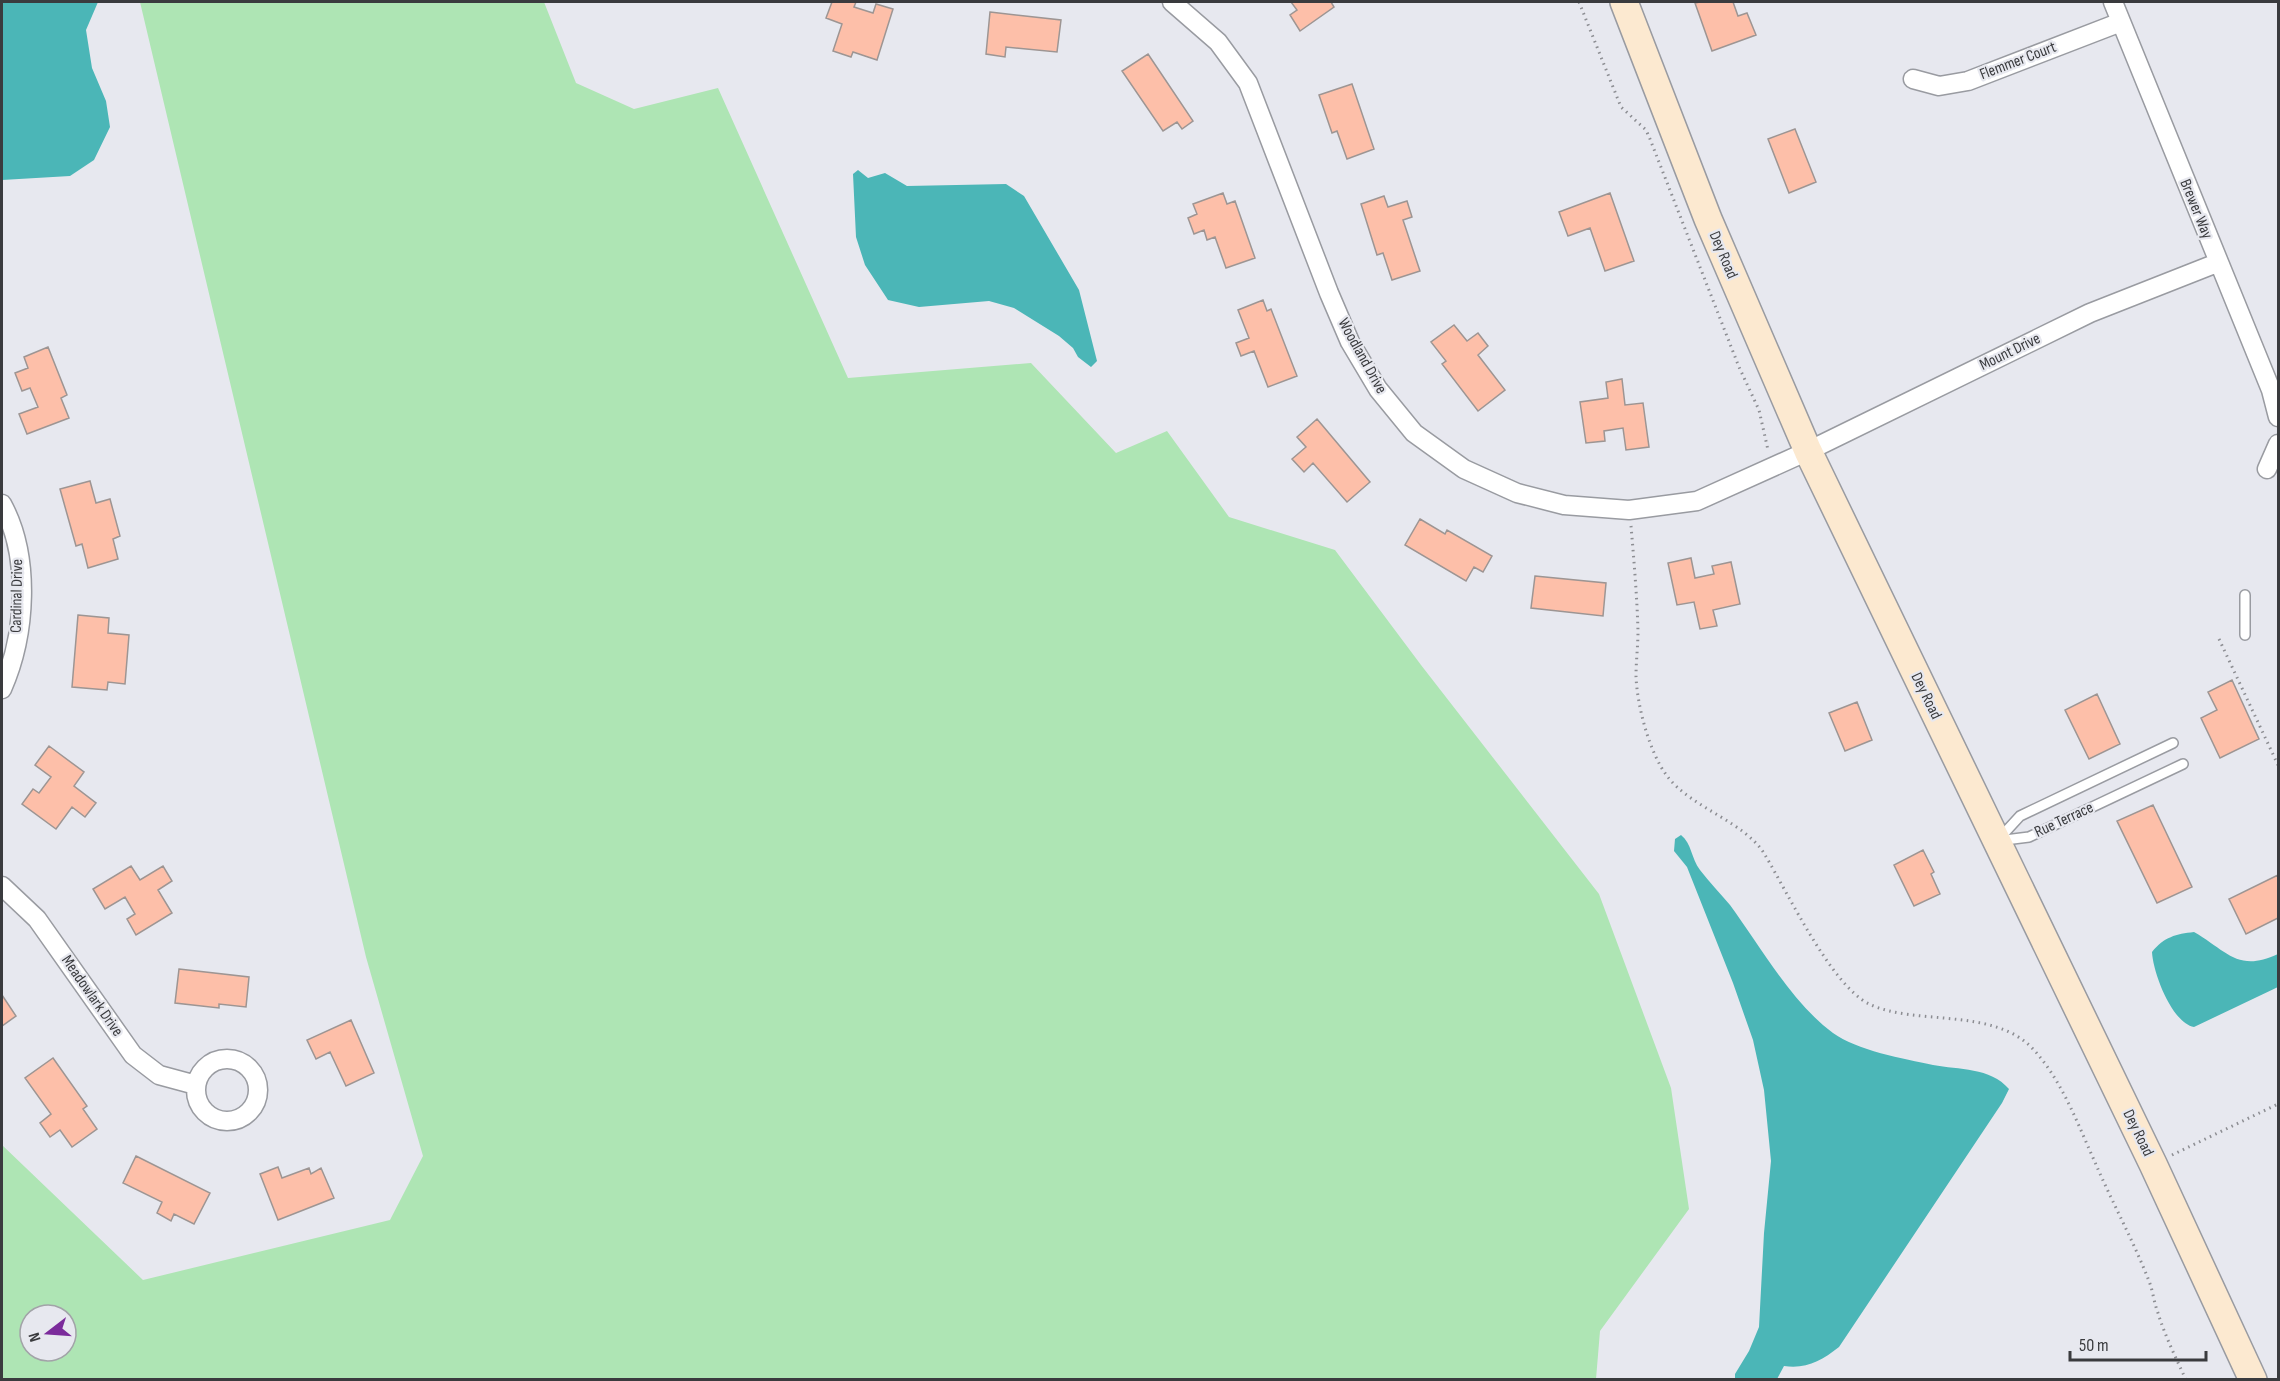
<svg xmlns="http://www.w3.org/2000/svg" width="2280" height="1381" font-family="'Sofia Sans Condensed',sans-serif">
<rect width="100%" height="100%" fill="#e7e8ef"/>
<path fill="#aee5b4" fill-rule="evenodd" d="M140 2H544L576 83 634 109 718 88 848 378 1031 363 1116 453 1167 431 1229 517 1335 550 1421 665 1599 894 1671 1088 1689 1209 1600 1331 1596 1379H2V1145L143 1280 390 1220 423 1156 366 957ZM30 1315H66V1351H30Z"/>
<path fill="#4bb6b7" d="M2 2H98L86 30 92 68 106 101 110 127 94 160 70 176 2 180Z
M858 170 868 178 885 173 907 186 1006 184 1024 196 1079 290 1097 361 1091 367 1078 357 1073 348 1059 336 1014 308 989 301 919 307 888 300 865 265 856 237 853 174Z
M1681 835C1692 844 1691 858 1700 870 1709 882 1720 893 1730 905 1760 946 1792 1003 1833 1033 1856 1050 1904 1059 1933 1065 1959 1070 1990 1067 2009 1089L2002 1103 1839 1347C1821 1361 1807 1369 1784 1366L1777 1379H1735V1374L1749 1351 1759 1327 1764 1233 1771 1161 1764 1090 1753 1040 1733 983 1687 867 1674 851 1675 839Z
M2194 932C2227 951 2238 973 2278 954V987L2194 1027C2172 1023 2153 973 2152 952 2164 937 2176 934 2194 932Z"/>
<path fill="#fdbfa9" stroke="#9d9593" stroke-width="1.5" d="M832 2H856L854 7 873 13 876 4 893 9 877 60 853 52 851 57 833 51 842 24 826 18Z
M1291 2H1331L1334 7 1300 31 1290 15 1297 10Z
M1700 2H1733L1738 16 1747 13 1756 35 1712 51 1695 3Z
M990 12 1061 20 1057 52 1006 47 1005 57 986 54Z
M1148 54 1193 121 1182 129 1177 122 1163 131 1122 71Z
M1352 84 1374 149 1347 159 1337 131 1332 133 1319 95Z
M1795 129 1816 182 1789 193 1768 139Z
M1223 193 1227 204 1235 201 1255 258 1226 268 1215 237 1207 240 1204 230 1194 234 1188 218 1197 214 1193 204Z
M1610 193 1634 261 1605 271 1590 228 1568 236 1559 212Z
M1384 196 1388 207 1407 201 1412 217 1403 220 1420 271 1392 280 1383 253 1377 255 1361 204Z
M1263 300 1267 311 1271 309 1297 376 1268 387 1254 351 1241 356 1236 343 1249 338 1238 310Z
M1454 325 1467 341 1478 333 1488 346 1478 355 1505 390 1478 411 1442 364 1446 361 1431 342Z
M48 347 67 395 61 398 69 418 27 434 19 414 38 407 30 388 22 391 15 373 28 368 24 357Z
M1622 379 1625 405 1643 403 1649 447 1626 450 1623 428 1604 431 1605 441 1586 443 1580 402 1608 398 1606 382Z
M1317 419 1370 482 1347 502 1313 463 1304 472 1292 459 1306 447 1297 437Z
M90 481 96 503 110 499 120 536 113 539 118 559 88 568 82 544 76 546 60 489Z
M1420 519 1445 534 1447 530 1492 556 1483 572 1474 567 1466 581 1405 545Z
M1691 558 1695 578 1714 574 1712 566 1731 562 1740 604 1713 610 1717 626 1700 629 1694 602 1677 605 1668 563Z
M1535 576 1606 583 1603 616 1531 608Z
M78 615 109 618 108 633 129 635 125 684 108 682 107 690 72 687Z
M2232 680 2259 739 2220 758 2201 718 2217 710 2208 692Z
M2097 694 2120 744 2089 759 2065 710Z
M1857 702 1872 740 1845 751 1829 713Z
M49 746 84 772 74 786 96 803 85 817 72 807 56 829 22 804 33 789 39 793 51 777 35 765Z
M2153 805 2192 887 2157 903 2117 821Z
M1923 850 1934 872 1931 874 1940 894 1914 906 1894 865Z
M131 866 140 880 163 866 172 881 158 890 172 913 136 935 127 919 135 914 125 897 105 909 93 889Z
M2278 875V918L2246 934 2229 899Z
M179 969 249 977 246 1007 219 1004V1008L175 1003Z
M2 995 16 1016 2 1026Z
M351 1020 374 1073 346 1086 330 1052 316 1059 307 1040Z
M53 1058 87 1106 83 1109 97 1129 72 1147 60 1130 50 1137 40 1123 51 1114 25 1078Z
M136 1156 210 1193 194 1224 174 1214 171 1221 157 1213 162 1202 123 1183Z
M278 1167 282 1178 309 1168 311 1174 321 1168 334 1198 278 1220 260 1174Z"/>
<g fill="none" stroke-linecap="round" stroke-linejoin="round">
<defs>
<path id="lane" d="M2245 635V595
M2173 743 2020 816 1997 841 2029 837 2183 764"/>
<path id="street" d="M1172 2 1218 42 1248 83 1329 293 1350 342 1378 389 1414 433 1464 469 1517 493 1564 505 1629 510 1697 501 1808 451 2090 313 2217 263
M2113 2 2271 390 2278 417
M1913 79 1939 86 1968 81 2121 22
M2267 469 2278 444
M2 504C31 557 26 635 2 689
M2 886 37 919 133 1055 159 1075 196 1085
M196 1090a31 31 0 1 1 62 0a31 31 0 1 1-62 0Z"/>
<path id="secondary" d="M1624 2 1708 219 1808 451 2153 1164 2253 1380"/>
</defs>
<use href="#lane" stroke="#999ba1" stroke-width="12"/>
<use href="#street" stroke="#999ba1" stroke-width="21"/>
<use href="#secondary" stroke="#999ba1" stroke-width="30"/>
<path stroke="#8c8d92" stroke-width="3" stroke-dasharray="1.5 4.5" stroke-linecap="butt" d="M1579 2 1621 107 1646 130 1650 139 1739 367 1759 410 1768 450
M1631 526C1634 561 1637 596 1638 631 1638 646 1636 661 1636 676 1637 705 1649 752 1667 776 1691 808 1746 822 1765 855 1788 893 1831 985 1869 1004 1915 1026 1994 1007 2033 1049 2061 1079 2077 1122 2094 1160 2111 1200 2133 1240 2149 1281 2153 1291 2154 1303 2158 1313 2165 1336 2176 1358 2186 1380
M2219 639 2278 765
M2172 1155 2278 1104"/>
<use href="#lane" stroke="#fff" stroke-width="9"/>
<use href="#street" stroke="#fff" stroke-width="18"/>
<use href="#secondary" stroke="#fce9d0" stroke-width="27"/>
</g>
<g text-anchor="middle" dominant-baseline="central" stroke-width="4.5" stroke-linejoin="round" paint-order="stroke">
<g font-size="16" fill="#3a3b3e" stroke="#e7e8ef">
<text transform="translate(2018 61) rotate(-21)">Flemmer Court</text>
<text transform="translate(2196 209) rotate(68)">Brewer Way</text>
<text transform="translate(1723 255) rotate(67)">Dey Road</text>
<text transform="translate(2010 352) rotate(-26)">Mount Drive</text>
<text transform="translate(1362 356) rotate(61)">Woodland Drive</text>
<text transform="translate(17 596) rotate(-89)">Cardinal Drive</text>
<text transform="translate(1926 696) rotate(64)">Dey Road</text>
<text transform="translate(2064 820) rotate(-25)">Rue Terrace</text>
<text transform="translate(92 996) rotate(55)">Meadowlark Drive</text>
<text transform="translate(2138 1133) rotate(64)">Dey Road</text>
</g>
</g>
<rect width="2280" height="1381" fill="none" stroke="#3a3b3e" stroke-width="6"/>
<g transform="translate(48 1333) rotate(253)"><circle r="28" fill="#e7e8ef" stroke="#a2a3a8" stroke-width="1.5"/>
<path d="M0-4.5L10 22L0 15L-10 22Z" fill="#7b2b9b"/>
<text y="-9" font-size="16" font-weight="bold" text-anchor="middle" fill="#3a3b3e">N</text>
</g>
<path d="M2070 1351v9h136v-9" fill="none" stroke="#3a3b3e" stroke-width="3"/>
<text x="2079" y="1351" font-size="18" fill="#3a3b3e" stroke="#e7e8ef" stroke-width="4.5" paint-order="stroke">50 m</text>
</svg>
